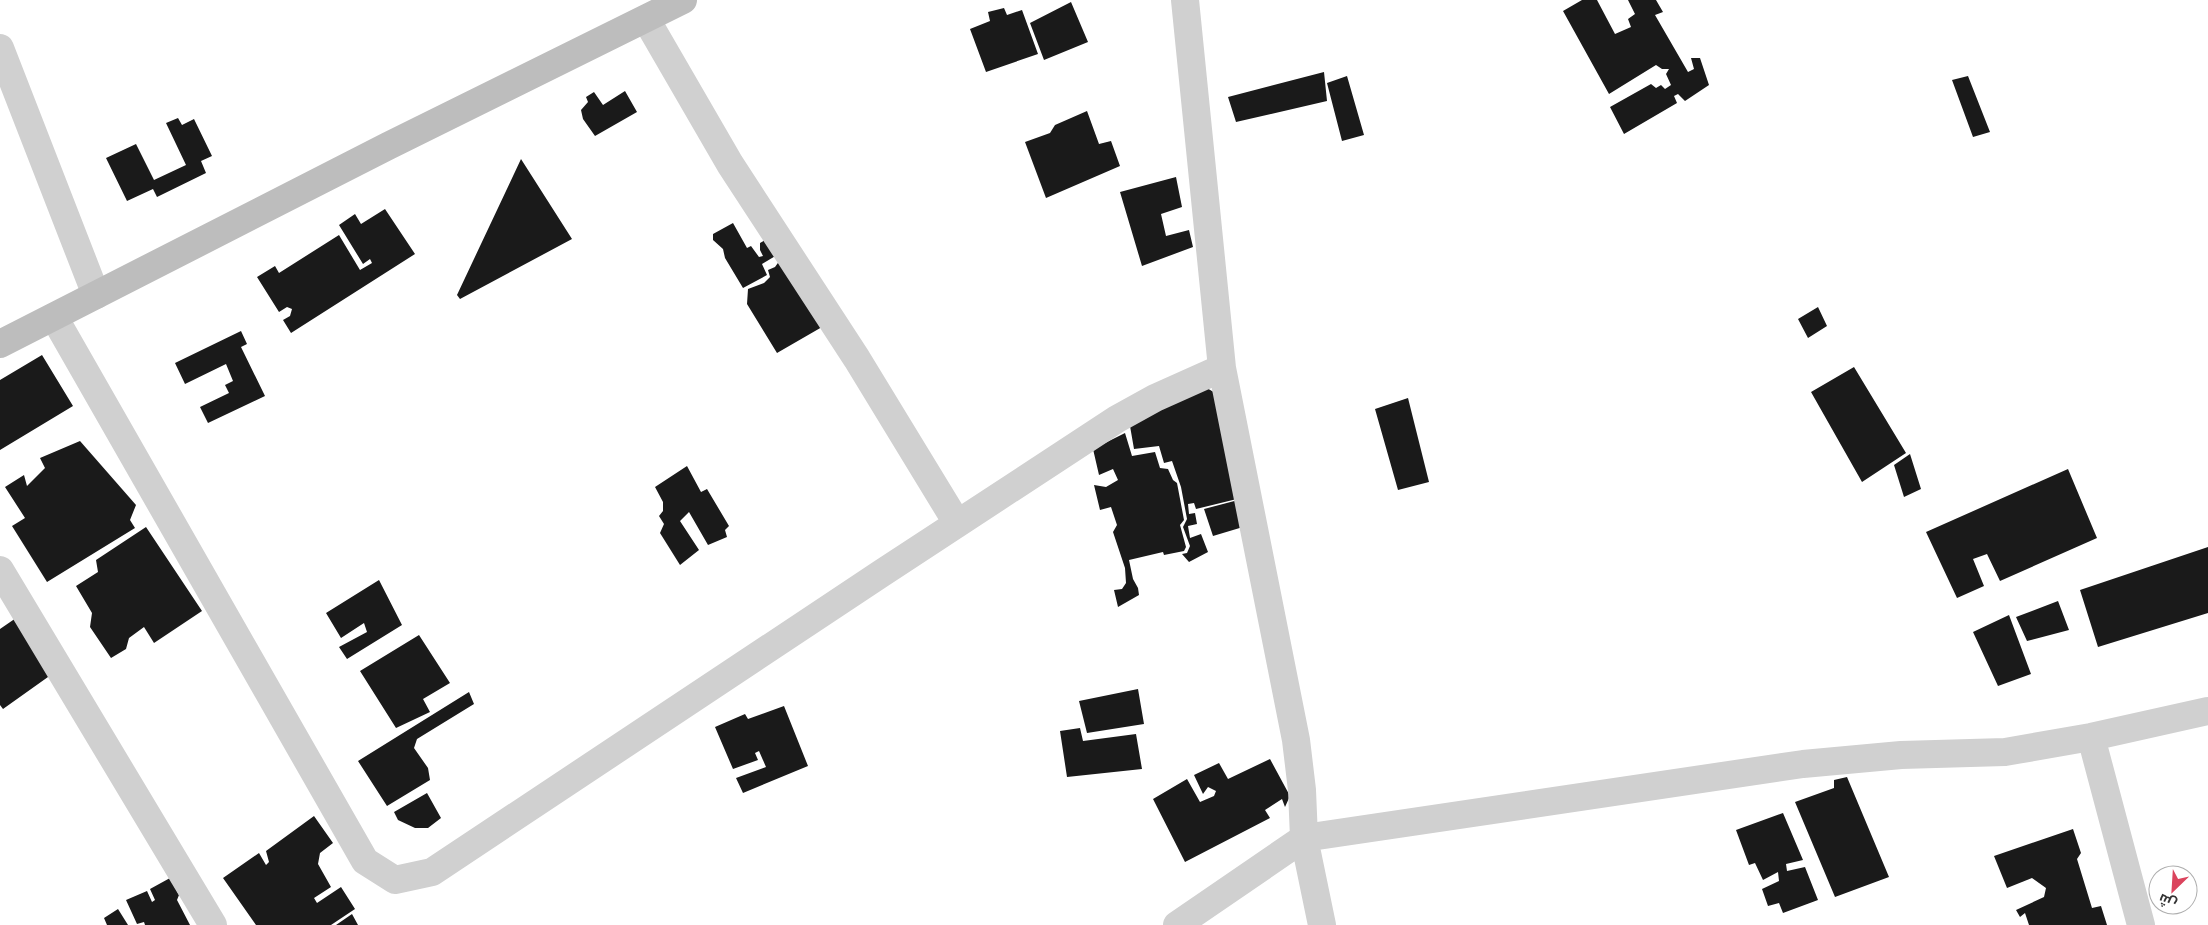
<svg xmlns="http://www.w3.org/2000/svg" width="2208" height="925" font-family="Cabin,Cairo,sans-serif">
<rect width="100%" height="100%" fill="#fff"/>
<path fill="#1a1a1a" d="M1582 0H1597L1615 34 1631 27 1628 19 1635 14 1628 0H1656L1663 12 1655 15 1688 72 1694 69 1691 58H1700L1709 85 1685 101 1678 94 1674 96 1677 103 1624 134 1610 107 1651 84 1656 88 1661 85 1665 89 1671 85 1666 74 1669 69H1662L1656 65 1609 94 1563 11Z
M1071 2 1088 42 1044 60 1030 23Z
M1004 8 1007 15 1022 10 1038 54 986 72 970 29 990 21 988 12Z
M1324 72 1327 101 1236 122 1228 97Z
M1347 76 1364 135 1342 141 1327 83Z
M1968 76 1990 132 1973 137 1952 80Z
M625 91 637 112 595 136 583 119 581 110 588 102 586 97 594 92 603 105Z
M1087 111 1099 144 1111 141 1120 166 1046 198 1025 142 1050 133 1055 125Z
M178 118 182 125 194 119 212 156 201 161 206 173 157 197 153 189 127 201 106 158 136 144 154 180 186 165 166 123Z
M521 159 572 239 460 299 457 295Z
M1176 177 1182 207 1161 214 1166 236 1189 230 1193 247 1142 266 1120 192Z
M385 209 415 254 291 333 283 320 290 316 292 309 287 307 279 312 257 277 275 266 279 273 339 235 360 270 372 263 370 259 363 264 339 225 355 214 361 224Z
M733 223 747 248 751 246 759 257 763 256 760 250V243L772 236 822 327 777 353 747 304 748 289 764 283 770 277 768 270 775 267 780 260 777 255 762 264 767 275 743 288 725 258 723 249 713 240V234Z
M1818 307 1827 326 1808 338 1798 319Z
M241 331 247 344 241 347 265 396 208 423 200 407 229 393 225 385 233 381 226 364 185 384 175 363Z
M42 355 73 406 0 450V380Z
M1854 367 1906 453 1862 482 1811 392Z
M1200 384 1217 394 1241 498 1196 509 1194 503 1188 504 1189 514 1195 513 1197 524 1188 526 1190 538 1201 534 1208 552 1189 562 1182 554 1187 553 1190 546 1183 527 1187 519 1181 487 1172 461 1164 463 1159 446 1134 449 1130 426Z
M1408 398 1429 482 1398 490 1375 409Z
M1125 433 1132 456 1155 452 1160 468 1168 469 1173 480 1177 483 1184 520 1180 525 1186 547 1184 551 1164 555 1163 552 1129 560 1133 579 1138 588 1139 595 1118 607 1114 590 1122 589 1126 583 1125 568 1113 532 1117 525 1111 507 1100 510 1094 485 1106 487 1118 480 1113 469 1099 475 1093 449Z
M80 441 136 505 130 520 135 528 47 582 12 526 25 518 5 487 24 475 27 486 45 468 40 458Z
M1910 454 1921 489 1904 497 1894 465Z
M687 466 701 492 707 489 729 526 725 530 727 537 708 545 689 512 680 521 699 550 680 565 660 533 664 524 659 516 663 511V502L655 487Z
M2068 469 2097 538 2000 581 1987 554 1973 559 1984 586 1957 598 1926 532Z
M1242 499 1253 524 1213 536 1204 509Z
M146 527 202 611 154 643 144 627 129 638 126 649 111 658 90 627 92 613 76 586 98 572 96 560Z
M2208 547V613L2098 647 2080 590Z
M379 580 402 625 347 659 339 647 367 632 364 623 341 638 326 613Z
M2058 601 2069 630 2027 641 2016 617Z
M2009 615 2031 674 1998 686 1973 632Z
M16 618 55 672 3 709 0 705V629Z
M419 635 450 683 423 699 430 712 396 728 360 671Z
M1138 689 1144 724 1087 733 1079 701Z
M469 692 474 704 417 739 414 748 428 768 430 780 387 806 358 761Z
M784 706 808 766 743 793 736 778 766 767 759 751 755 753 758 760 733 769 715 727 745 714 748 719Z
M1080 728 1083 741 1136 734 1142 769 1067 777 1060 731Z
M1270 759 1290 796 1285 807 1282 799 1265 810 1270 818 1185 862 1153 799 1187 779 1200 802 1214 796 1216 791 1208 787 1203 794 1194 775 1219 763 1228 779Z
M1847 777 1889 877 1835 897 1795 802 1834 788V780Z
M427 793 441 818 428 828H415L398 820 394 812Z
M1783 813 1803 860 1786 864 1787 871 1805 867 1818 900 1783 913 1779 903 1768 906 1762 889 1779 881 1778 872 1763 880 1755 863 1749 865 1736 830Z
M314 816 333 843 320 853 318 864 331 887 314 898 317 903 341 887 355 909 331 925H256L223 878 259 853 266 865 269 862 266 851Z
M2073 829 2081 853 2077 859 2092 908 2101 906 2107 925H2029L2025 913 2020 917 2016 910 2044 897 2046 888 2032 878 2007 888 1994 856Z
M170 878 179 895 177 900 190 925H145L144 922 137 924 126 900 147 891 152 902 155 900 150 889Z
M118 909 128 925H107L104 918Z
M352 914 358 925H336Z"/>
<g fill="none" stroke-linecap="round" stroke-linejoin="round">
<path stroke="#d0d0d0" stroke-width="28" d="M1185 0 1222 368
M646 19 730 164 857 359 957 523
M0 48 96 295
M54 317 365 861 395 880 432 872 882 573 1117 419 1155 398 1222 368 1296 740 1302 790 1304 838 1803 764 1901 755 2005 752 2091 737 2208 711
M0 570 213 925
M2091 737 2141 925
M1177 925 1304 838 1322 925"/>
<path stroke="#bdbdbd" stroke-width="28" d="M0 344 388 146 683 0"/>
</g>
<g transform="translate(2173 890) rotate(205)"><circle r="24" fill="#ffffff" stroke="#adadad"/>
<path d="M0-4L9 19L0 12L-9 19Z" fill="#db445d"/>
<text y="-8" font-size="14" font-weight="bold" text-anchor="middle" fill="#333333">ش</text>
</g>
</svg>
